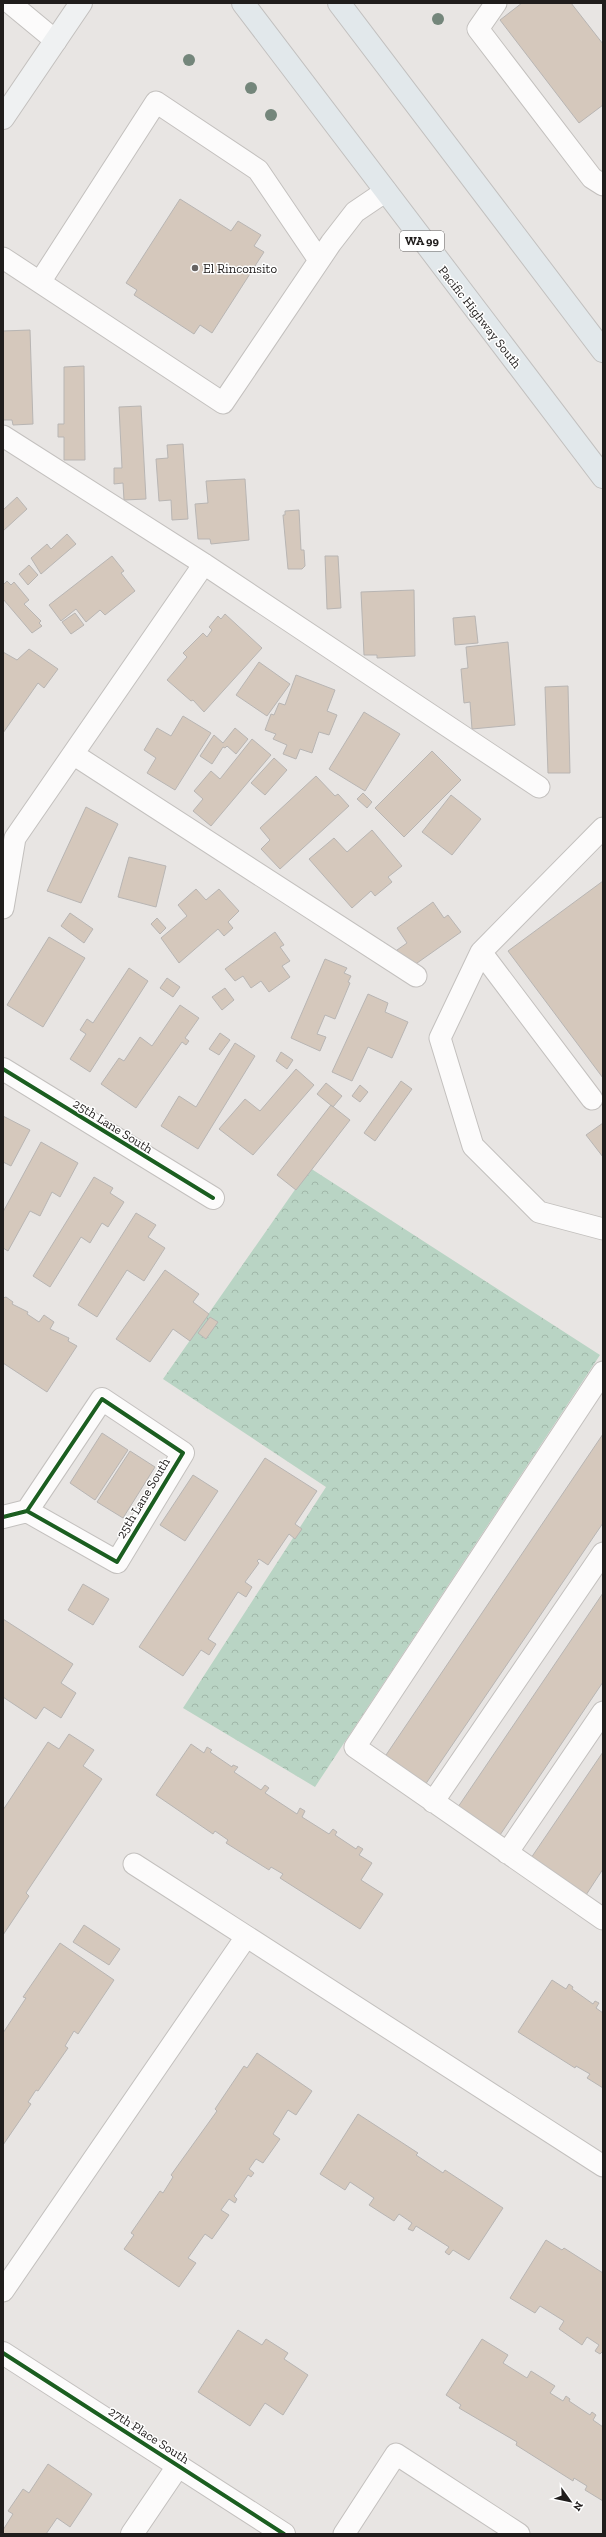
<svg xmlns="http://www.w3.org/2000/svg" width="606" height="2537" font-family="'Zilla Slab',serif">
<defs>
<pattern id="forest-crowns" width="20" height="18" patternUnits="userSpaceOnUse"><rect width="20" height="18" fill="#b9d4c4"/><path d="M2 6a3 3 0 1 1 6 0M12 15a3 3 0 1 1 6 0" fill="none" stroke="#9fb6a8"/></pattern>
</defs>
<rect width="100%" height="100%" fill="#e8e5e3"/>
<path fill="url(#forest-crowns)" d="M310 1168 600 1355 315 1787 183 1708 326 1487 163 1379Z"/>
<path fill="#d5c8bc" stroke="#b8b5b3" d="M522 3H571L603 44V105L579 123 500 20Z
M180 199 231 231 238 221 261 235 254 246 264 252 212 333 200 325 194 334 134 295 137 290 126 283Z
M30 330 33 424 13 425 12 420H3V331Z
M84 366 85 460H64V437H58V424H64V367Z
M141 406 146 499 124 500 123 483 114 484V468H122L119 407Z
M183 444 188 519 172 520 171 500 159 501 156 459 168 458 167 445Z
M245 479 249 540 211 544 210 539H198L195 504 208 503 206 481Z
M17 497 27 509 3 531V510Z
M299 510 301 550H304L305 566 302 569H288L283 515H285V511Z
M67 534 76 544 41 574 31 558 47 544 51 549Z
M112 556 124 571 121 573 135 591 105 615 100 610 86 622 76 609 61 621 49 605Z
M325 556H338L341 608 327 609Z
M29 565 38 575 28 585 19 574Z
M7 581 11 585 14 582 29 600 24 604 41 621 39 623 42 626 32 633 3 599V585Z
M414 590 415 656 377 658V655H364L361 592Z
M75 613 84 625 71 634 62 622Z
M225 614 262 648 204 712 193 700 191 701 167 680 187 657 183 653 203 633 207 637 212 630 209 627 218 616 221 619Z
M475 616 478 643 455 645 453 618Z
M508 642 515 725 472 729 470 702 464 703 461 669 468 668 466 647Z
M29 649 58 669 44 688 38 683 3 733V652L17 660Z
M259 662 290 684 267 716 236 695Z
M296 675 335 690 327 711 337 715 329 735 319 732 312 753 300 749 296 759 283 754 287 745 273 739 276 734 265 730 271 714 274 715 279 703 285 705Z
M568 686 570 773H548L545 687Z
M364 712 400 734 365 791 329 769Z
M183 716 211 733 175 790 147 773 156 758 144 750 157 728 171 736Z
M235 728 248 739 236 754 227 746 225 748 223 747 212 764 200 756 214 735 223 743Z
M252 739 271 755 211 826 193 811 203 799 194 791 211 771 220 779Z
M432 751 461 780 404 837 375 808Z
M274 758 287 770 265 795 251 783Z
M316 776 335 796 338 794 349 806 280 869 261 849 270 840 260 828Z
M363 793 372 802 367 808 357 799Z
M451 795 481 819 452 855 422 832Z
M86 807 118 824 81 903 47 891Z
M372 830 402 866 388 877 392 882 375 896 371 891 352 908 309 859 334 838 347 852Z
M129 857 166 866 156 907 118 897Z
M603 881V1078L508 951Z
M196 889 206 900 219 889 239 911 228 922 233 928 224 936 218 929 179 963 161 938 187 916 178 905Z
M433 902 444 918 448 915 461 932 410 968 397 950 407 943 397 928Z
M70 913 93 929 84 943 61 926Z
M157 918 166 928 160 934 151 924Z
M275 932 284 945 280 947 290 961 282 966 290 977 269 992 261 981 251 988 243 976 235 981 225 969Z
M49 937 85 958 43 1027 7 1005Z
M325 959 347 968 344 973 351 976 348 982 350 983 335 1019 325 1015 317 1034 326 1037 320 1051 291 1038Z
M129 968 148 981 90 1072 70 1059 86 1034 80 1030 87 1019 93 1023Z
M167 978 180 987 173 997 160 988Z
M225 988 234 1000 222 1010 212 997Z
M368 994 388 1003 385 1012 408 1022 392 1058 368 1047 352 1081 332 1072Z
M180 1005 199 1018 185 1038 189 1041 186 1045 182 1042 136 1108 101 1084 119 1058 124 1061 140 1037 152 1046Z
M220 1033 230 1040 219 1055 209 1049Z
M235 1043 255 1056 198 1149 161 1126 179 1096 196 1107Z
M281 1052 293 1060 287 1069 276 1061Z
M296 1069 314 1085 253 1155 219 1129 245 1099 260 1111Z
M401 1081 412 1089 375 1141 364 1133Z
M326 1083 342 1096 333 1107 317 1094Z
M360 1085 368 1092 360 1102 352 1096Z
M331 1105 350 1120 296 1190 277 1175Z
M3 1116 30 1130 11 1166 3 1162Z
M603 1123V1157L586 1135Z
M41 1142 78 1163 60 1197 52 1192 40 1216 30 1211 8 1251 3 1248V1212Z
M94 1177 113 1188 110 1193 124 1202 108 1227 102 1223 90 1243 81 1237 50 1287 33 1276Z
M136 1213 156 1225 148 1237 165 1248 144 1281 127 1270 97 1317 78 1305Z
M165 1270 199 1294 193 1302 209 1314 190 1341 173 1329 150 1362 116 1339Z
M6 1297 13 1302 12 1304 28 1312 27 1314 39 1322 44 1315 54 1322 50 1329 69 1338 68 1341 77 1346 47 1392 3 1363V1298Z
M210 1317 218 1322 206 1339 198 1333Z
M102 1433 128 1450 95 1500 70 1483Z
M603 1434V1523L425 1785 384 1758Z
M130 1451 155 1467 123 1518 97 1502Z
M265 1458 317 1491 295 1524 302 1529 295 1539 289 1534 268 1565 259 1559 257 1561 259 1563 245 1582 252 1587 246 1597 238 1592 208 1639 216 1644 209 1655 201 1650 183 1676 139 1647Z
M193 1475 218 1491 185 1541 160 1525Z
M83 1584 109 1599 93 1625 68 1610Z
M603 1593V1682L500 1835 458 1807Z
M3 1619 73 1664 61 1683 76 1693 61 1718 44 1707 36 1719 3 1697Z
M69 1734 94 1750 83 1766 102 1779 26 1893 29 1896 3 1935V1810L48 1742 59 1749Z
M191 1744 204 1753 207 1747 212 1750 210 1752 232 1767 233 1765 238 1767 234 1772 261 1790 265 1785 269 1788 265 1793 297 1814 300 1808 305 1811 302 1817 329 1834 333 1829 337 1832 335 1835 356 1849 358 1846 363 1849 359 1855 372 1863 361 1880 383 1894 360 1929 280 1878 283 1874 271 1867 269 1870 226 1843 228 1840 215 1831 213 1834 156 1795Z
M603 1752V1869L586 1895 531 1858Z
M84 1925 120 1949 109 1965 73 1942Z
M60 1943 114 1980 78 2034 74 2031 65 2046 68 2048 38 2091 36 2090 28 2102 31 2104 3 2145V2033L26 1998 23 1997Z
M552 1980 566 1989 569 1984 573 1987 572 1989 593 2004 595 2001 599 2003 596 2008 603 2013V2088L587 2078 590 2074 576 2066 575 2068 518 2032Z
M257 2053 312 2091 296 2115 288 2110 273 2134 280 2139 263 2163 256 2159 249 2169 254 2173 251 2177 248 2175 234 2196 237 2199 235 2203 229 2199 221 2210 229 2215 212 2239 205 2234 188 2258 196 2263 179 2287 124 2249 134 2235 131 2233 160 2191 163 2193 173 2177 171 2175 217 2111 215 2109 244 2066 247 2068Z
M358 2114 418 2153 416 2155 443 2173 445 2170 503 2208 469 2260 453 2250 449 2255 445 2252 449 2247 416 2226 413 2231 408 2229 412 2223 399 2214 394 2221 369 2205 374 2198 350 2182 345 2190 320 2174Z
M546 2240 562 2250 564 2248 603 2273V2351L600 2354 595 2351 599 2345 587 2337 582 2345 559 2329 564 2321 540 2306 535 2313 510 2298Z
M238 2330 262 2345 266 2339 288 2353 284 2359 308 2375 283 2415 265 2403 250 2426 198 2392Z
M482 2339 508 2355 503 2363 527 2378 531 2371 555 2386 550 2393 563 2401 566 2396 570 2399 569 2401 590 2415 592 2412 596 2415 593 2420 603 2427V2501L585 2490 587 2486 574 2478 573 2481 516 2445 517 2442 459 2408 461 2405 446 2395Z
M48 2464 92 2494 70 2527 57 2518 46 2534H3V2530L13 2514 8 2511 23 2489 29 2493Z"/>
<g fill="none" stroke-linecap="round" stroke-linejoin="round">
<defs>
<path id="lane" d="M10 3 56 41
M496 3 478 29 592 178 603 185
M3 258 223 403 331 243 355 212 386 191
M40 282 156 102 258 170 319 260
M3 436 204 564 539 787
M73 754 416 976
M3 908 15 838 204 564
M481 952 440 1038 473 1146 539 1212 603 1229
M592 1099 481 952 603 828
M603 1372 355 1747 603 1919
M433 1802 603 1553
M507 1853 603 1712
M134 1864 603 2166
M3 2291 246 1937
M344 2534 396 2454 519 2534"/>
<path id="street" d="M3 1069 213 1198
M3 1517 27 1511 102 1399 183 1453 117 1562 27 1511
M3 2353 284 2534
M132 2534 178 2466"/>
<path id="secondary" d="M3 118 81 3"/>
<path id="primary" d="M243 3 603 477
M339 3 603 351"/>
</defs>
<use href="#lane" stroke="#c3c0be" stroke-width="23"/>
<use href="#street" stroke="#c3c0be" stroke-width="24"/>
<use href="#secondary" stroke="#c3c0be" stroke-width="24"/>
<use href="#primary" stroke="#c2c0bf" stroke-width="24"/>
<use href="#lane" stroke="#fcfbfb" stroke-width="21"/>
<use href="#street" stroke="#fcfbfb" stroke-width="22"/>
<use href="#secondary" stroke="#eff1f2" stroke-width="22"/>
<use href="#primary" stroke="#e2e8eb" stroke-width="22"/>
<defs>
<path id="cycleway" d="M3 1069 213 1198
M3 1517 27 1511 102 1399 183 1453 117 1562 27 1511
M3 2353 284 2534"/>
</defs>
<use href="#cycleway" stroke="#fff" stroke-width="6"/>
<use href="#cycleway" stroke="#1b5e20" stroke-width="4"/>
</g>
<g fill="#74867b">
<circle cx="438" cy="19" r="6"/>
<circle cx="189" cy="60" r="6"/>
<circle cx="251" cy="88" r="6"/>
<circle cx="271" cy="115" r="6"/>
</g>
<circle fill="#666362" stroke="#fff" stroke-width="1.5" cx="195" cy="268" r="4"/>
<g text-anchor="middle" dominant-baseline="central" stroke-width="3" stroke-linejoin="round" paint-order="stroke">
<rect fill="#fff" stroke="#636160" stroke-width="1" x="400" y="231" width="44" height="20" rx="3"/>
<g font-size="12" font-weight="bold" fill="#201d1c">
<text x="422" y="241">WA 99</text>
</g>
<g font-size="13" fill="#201d1c" stroke="#fff" text-anchor="start">
<text x="203" y="268">El Rinconsito</text>
</g>
<g font-size="13" fill="#201d1c" stroke="#fff">
<text transform="translate(480 317) rotate(52)">Pacific Highway South</text>
<text transform="translate(113 1126) rotate(32)">25th Lane South</text>
<text transform="translate(143 1498) rotate(-59)">25th Lane South</text>
<text transform="translate(149 2435) rotate(33)">27th Place South</text>
</g>
</g>
<rect width="606" height="2537" fill="none" stroke="#201d1c" stroke-width="8"/>
<g transform="translate(570 2501) rotate(123)" stroke="#ffffff" stroke-width="3" paint-order="stroke">
<path d="M0-3L7 15L0 10L-7 15Z" fill="#201d1c"/>
<text y="-6" font-size="11" font-weight="bold" text-anchor="middle" fill="#201d1c">N</text>
</g>
</svg>
